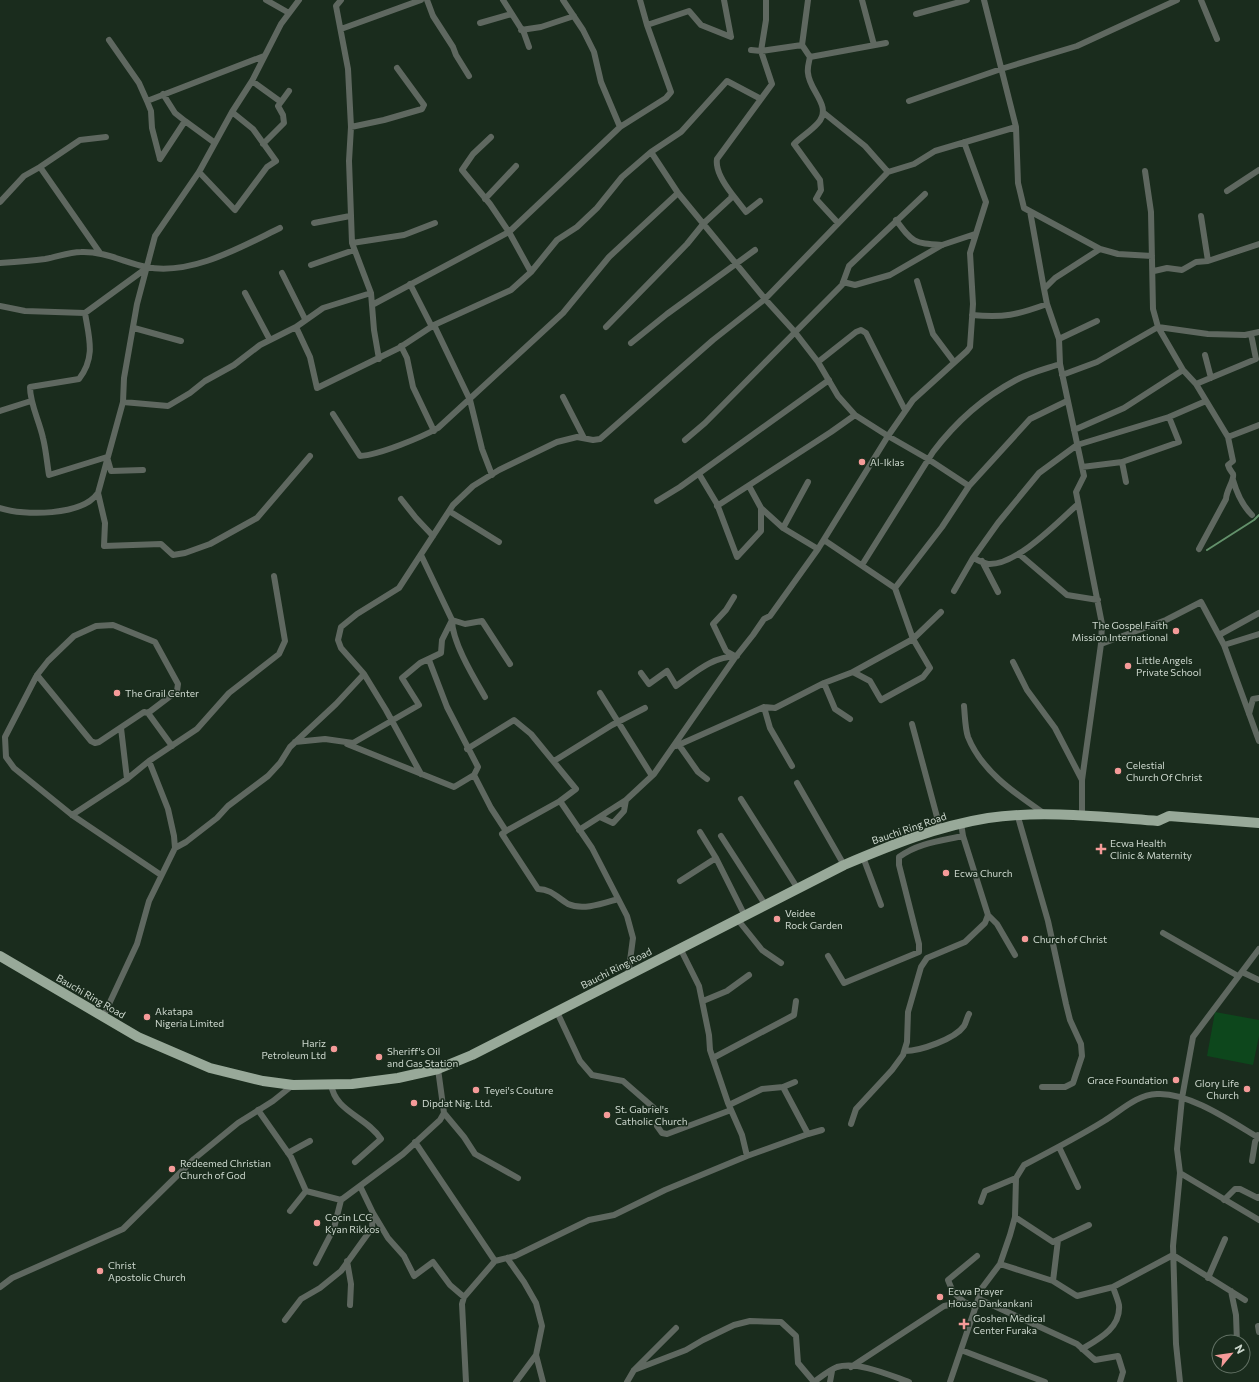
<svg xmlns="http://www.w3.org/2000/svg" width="1259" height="1382" font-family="Commissioner,sans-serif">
<rect width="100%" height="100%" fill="#1a2c1d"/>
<path fill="#0d471c" d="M1215 1012 1259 1020V1036L1253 1065 1207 1056Z"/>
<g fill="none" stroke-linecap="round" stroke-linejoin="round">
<path stroke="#63916b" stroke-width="2" d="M1207 550 1254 520 1259 515"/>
<path stroke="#5f6860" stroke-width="6" d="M266 0 289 13
M341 0 336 6 348 69 351 127 349 161 352 243 371 293 374 330 379 359
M427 0 433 16 453 47 456 55 469 76
M503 0 524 33 529 47
M563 0 583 30 594 52 601 82 620 127
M724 0 731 37
M862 0 874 45
M984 0 1016 127 1018 183 1024 208 1100 249 1118 254 1152 256
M1201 0 1217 39
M916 14 967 0
M480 23 511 14
M647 25 689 11 701 25 731 37
M341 29 421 0
M521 30 541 27 574 16
M109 40 139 83 147 101 264 56
M802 45 808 0
M751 50 761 51 802 45 810 57 886 43
M810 57C809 62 807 68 808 73 809 91 833 106 818 123 811 131 801 137 794 144L820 180 821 190 816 199 838 223
M252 81 281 102 289 91
M163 94 175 113 185 121
M147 101 151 111 152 128 160 159
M909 101 1001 69 1077 46 1177 0
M824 113 865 146 888 172
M351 127 384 120 422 109 424 105 397 68
M491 137 473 154 462 170 490 204 509 232 531 272
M263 144 284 123 283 115 278 106 281 102
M651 152 678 193 765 299 794 331 818 362 838 396 855 415 888 436 928 459 969 486
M160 159 185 121 215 143
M40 167 80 140 106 137
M1145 171 1151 212 1153 309 1158 327 1183 370 1196 384 1228 437 1259 425
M199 172 235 210 267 167 276 161 253 129 232 112
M1227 191 1259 170
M732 194 746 212 760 201
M485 199 516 166
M0 202 24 176 40 167 100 253
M1030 211 1044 289
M1201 216 1208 261
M896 220C913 243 913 243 942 245
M314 223 350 216
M352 243 404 235 435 223
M0 263C15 262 30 261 45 259 57 257 69 252 81 252 103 251 124 262 146 267 191 276 241 247 280 228
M311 265 354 250
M1154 271 1167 268 1182 270 1196 262 1208 261 1259 244
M282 273 305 319
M917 281 933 334 954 362
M843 282 855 285 890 275 942 245 975 234
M410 284 432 327
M245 293 270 340
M372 305 509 232 620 127 666 98 671 92 647 25 640 0
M0 306 25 311 85 313 148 267
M85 313C89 338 96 357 79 379L30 387C30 404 39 420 43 438 46 450 47 463 49 475L107 457 111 471 143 470
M972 315C1004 318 1017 315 1047 304
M434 325 470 400 482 449 492 475
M296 327 310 357 317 388 399 348 434 325 511 290 531 272 557 240 577 227 597 208 622 177 651 152 681 132 727 81 761 99
M606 327 687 244 704 223 731 198 732 194C725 185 715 171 717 159L772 84 761 51 766 20V0
M134 328 181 341
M1059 339 1097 321
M631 343 667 314 755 250
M401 346 407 358 413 387 434 431
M1205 355 1211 378
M818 362 856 332 861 330 866 333 905 410
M1062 375 1097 362 1158 327 1208 334 1245 335 1259 332
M1196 384 1256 359 1251 334
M563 397 584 438
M123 402 168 406 190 393 205 381 234 365 260 345 296 327 323 308 371 293
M0 411 31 401
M333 414 360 456C379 455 422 437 438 428L563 313 609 257 678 193
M1169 417 1206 401
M1074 430 1124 408 1183 370
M685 440 705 423 842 285 849 266 925 194
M1122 462 1126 482
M699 474 717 504 737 557 761 531V508
M1233 480C1237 494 1242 505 1252 515
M808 482 783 528 818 549
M749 486 761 508 783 528
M98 493 105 523 104 546 161 544 173 555 185 553 210 544 257 518 310 456
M401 499 416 518 433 536
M657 501 680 487 829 380
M717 506 831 432 855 415
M0 508C24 516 82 516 98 493L123 402 124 378 137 304 155 236 199 172 232 112 252 81 281 24 299 0
M449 511 499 542
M1199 549 1226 499C1226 491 1235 479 1233 474 1231 471 1229 469 1228 465L1233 461 1228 437
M1019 554 1067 595 1098 600
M973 558C978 560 983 563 988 564 1016 566 1058 522 1078 504
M982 561 998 592
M862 565 933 452C955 423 984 397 1016 380 1029 373 1045 369 1060 364
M895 588 942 527 969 486 1030 419 1067 401
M954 591 973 558 998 523 1039 473 1077 445 1169 417 1179 442 1122 462 1082 467
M734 597 726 610 713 624 726 651 735 656
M1219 635 1259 613
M1101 644 1166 620 1201 602 1224 645 1259 741
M1224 645 1259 634
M1013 662 1027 690 1055 728 1082 780
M853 672 870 681 881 700 923 677 930 668 913 639 941 612
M641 673 649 684 667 671 676 686C696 672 711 657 737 656
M364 674 386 710 421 774
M37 675 91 741 95 743 99 742 144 712 148 713 172 746
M824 683 835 709 850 719
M600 693 652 776
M485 697C474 678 452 642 452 620L465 624 482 621 510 664
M964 706C965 716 965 728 968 737 982 772 1016 794 1045 814
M764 707 770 728 792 766
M148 713 177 691 178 684 155 642 113 625 96 626 74 636 48 661 37 675 5 737 6 757 14 768 72 815 161 875
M1249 714 1253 699 1259 698
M912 724 940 828
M121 728 127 779
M295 742 325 739 353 743 419 705 402 678 420 663 441 653 442 640 452 620 421 555
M347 744 454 787 474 775 478 767 447 707 429 660
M679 745 698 772 707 779
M676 746 764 707 775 708 824 683 853 672 913 639 895 588 824 540
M467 749 514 720 531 734 576 789 560 801
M554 761 612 725 645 708
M474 775 491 808 506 831 560 801 592 848 627 916 633 938 628 976
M797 783 844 865
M741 799 798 889
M72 815 127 779 149 761 197 729 229 693 279 654 285 641 274 576
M1082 816V780L1101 644 1102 624 1076 492 1084 476 1060 364 1059 339 1047 304 1044 289 1055 278 1100 249
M600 817 613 823 624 811 626 800 654 774 734 659 753 635 764 619 770 616 818 549 888 436 913 400 967 351 970 347 973 304 970 253 986 202 964 142
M1018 817 1048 921 1066 1004 1070 1020 1081 1044 1082 1056 1073 1083 1065 1087H1042
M579 830 626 800
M506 831 502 834 538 889C551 889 558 898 568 904 583 911 604 903 618 899
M700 832 716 858 745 916
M721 836 766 906
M175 848 186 842 217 818 228 806 268 776 280 763 290 747 336 704 364 674 341 648 338 640 341 627 357 614 399 588 453 505 473 486 499 470 557 442 577 437 593 440 600 439 713 340 765 299 888 172 914 164 935 151 1016 127
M863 857 881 905
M680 881 716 858
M988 915 997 924 1015 955
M738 920 762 950 781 963
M1163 933 1238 976
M680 948 699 986 709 1035 710 1050 728 1103 742 1135 747 1156
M828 956 844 983 919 952V944L899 865V857C918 843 940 841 963 836
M1242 972 1259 980
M703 1001 727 991 749 975
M557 1012 580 1061 592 1075 623 1081 654 1108
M103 1017 137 944 149 901 175 848 174 836 168 809 149 761
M905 1051C920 1051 955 1039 964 1026 966 1023 967 1017 969 1014
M713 1058 794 1015 796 1001
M331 1084C335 1112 366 1116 381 1139L355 1162
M783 1087 808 1134
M729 1105 762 1089 783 1087 795 1082
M258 1110 291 1157 306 1191 290 1211
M444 1113 464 1137 475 1154 518 1178
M851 1124 856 1109 892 1070 903 1055 907 1042 908 1012 921 967 927 958 965 942 985 923 988 915 963 836 961 823
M657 1126 662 1133 667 1134 731 1110
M415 1142 495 1261
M1059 1147 1078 1187
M288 1153 310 1141
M1252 1161 1255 1142 1258 1135
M1180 1173 1259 1220
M306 1191 341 1200
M1224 1200 1235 1189H1240L1258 1198 1259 1197
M981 1202 985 1191 1016 1178
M373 1213 388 1238 404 1256 414 1276 433 1262 450 1285 464 1297
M1015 1217 1053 1242 1089 1225
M507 1258 524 1282 536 1303 542 1326 536 1355 543 1382
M347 1261 351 1284 350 1305
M316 1263 334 1228 341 1200 403 1154 440 1120 444 1113 438 1069
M1000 1264 1053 1281 1077 1296 1113 1287
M1208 1278 1225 1239
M1053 1281 1058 1240
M0 1287 12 1278 123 1229 194 1159 238 1123 273 1101 293 1085
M1231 1291 1236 1315 1237 1342
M979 1299 1077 1344 1095 1360 1118 1356 1123 1372 1120 1382
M964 1302 953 1292 948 1280 977 1256
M285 1320 301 1299 320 1288 341 1271 372 1228 373 1213 360 1186
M1258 1326 1259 1332
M1082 1349C1099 1339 1121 1328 1119 1305 1118 1300 1115 1293 1113 1287L1173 1255 1245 1300
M961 1350 1045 1382
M851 1367 944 1306 964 1302 976 1307
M634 1370 686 1350 703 1340 734 1325 750 1321 781 1322 796 1336 798 1363 814 1382
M466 1382 462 1304 464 1297 495 1261 515 1256 589 1220 614 1215 665 1190 747 1156 808 1134 822 1130
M516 1382 536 1355
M627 1382 634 1370 676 1328
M814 1382C821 1377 829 1370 837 1367 858 1361 889 1375 909 1382
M830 1382 832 1371
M950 1382 982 1288 1000 1264 1010 1235 1015 1217 1016 1178 1024 1165C1051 1151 1078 1137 1104 1121 1122 1110 1136 1095 1157 1094 1189 1092 1232 1122 1259 1138
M1180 1382 1176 1344 1173 1246 1180 1173 1177 1149 1182 1098 1193 1037 1259 949"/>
<path stroke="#98a999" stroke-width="10" d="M0 956 138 1037 210 1068 263 1081 293 1085 352 1084 398 1078 438 1069 472 1055 844 865C891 845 938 826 988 818 1042 810 1103 817 1158 821L1169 816 1259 823"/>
</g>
<g fill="#f59b99" stroke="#1a2c1d" stroke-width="1.5">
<circle cx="862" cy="462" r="4"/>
<circle cx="1176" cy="631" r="4"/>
<circle cx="1128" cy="666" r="4"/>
<circle cx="117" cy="693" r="4"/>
<circle cx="1118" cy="771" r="4"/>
<path d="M1099 843h4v4h4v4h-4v4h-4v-4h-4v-4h4z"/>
<circle cx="946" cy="873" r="4"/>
<circle cx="777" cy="919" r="4"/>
<circle cx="1025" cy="939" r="4"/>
<circle cx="147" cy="1017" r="4"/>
<circle cx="334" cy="1049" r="4"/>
<circle cx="379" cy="1057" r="4"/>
<circle cx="1176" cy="1080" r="4"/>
<circle cx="1247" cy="1089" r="4"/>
<circle cx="476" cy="1090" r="4"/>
<circle cx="414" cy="1103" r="4"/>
<circle cx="607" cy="1115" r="4"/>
<circle cx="172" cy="1169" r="4"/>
<circle cx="317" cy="1223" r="4"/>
<circle cx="100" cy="1271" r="4"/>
<circle cx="940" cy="1297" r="4"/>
<path d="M962 1318h4v4h4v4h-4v4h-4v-4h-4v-4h4z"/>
</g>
<g text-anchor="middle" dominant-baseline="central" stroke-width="3" stroke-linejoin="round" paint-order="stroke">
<g font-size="10" fill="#cdd8ce" stroke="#1a2c1d" text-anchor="start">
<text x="870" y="462">Al-Iklas</text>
<text x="1168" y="625" text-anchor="end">The Gospel Faith<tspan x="1168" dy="12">Mission International</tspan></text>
<text x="1136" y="660">Little Angels<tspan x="1136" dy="12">Private School</tspan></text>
<text x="125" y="693">The Grail Center</text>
<text x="1126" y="765">Celestial<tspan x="1126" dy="12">Church Of Christ</tspan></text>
<text x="1110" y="843">Ecwa Health<tspan x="1110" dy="12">Clinic &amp; Maternity</tspan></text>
<text x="954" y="873">Ecwa Church</text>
<text x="785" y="913">Veidee<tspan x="785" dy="12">Rock Garden</tspan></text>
<text x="1033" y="939">Church of Christ</text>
<text x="155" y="1011">Akatapa<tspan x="155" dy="12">Nigeria Limited</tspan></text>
<text x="326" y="1043" text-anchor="end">Hariz<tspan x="326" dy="12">Petroleum Ltd</tspan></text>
<text x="387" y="1051">Sheriff's Oil<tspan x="387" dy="12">and Gas Station</tspan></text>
<text x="1168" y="1080" text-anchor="end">Grace Foundation</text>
<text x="1239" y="1083" text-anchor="end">Glory Life<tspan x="1239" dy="12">Church</tspan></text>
<text x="484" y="1090">Teyei's Couture</text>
<text x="422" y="1103">Dipdat Nig. Ltd.</text>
<text x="615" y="1109">St. Gabriel's<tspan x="615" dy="12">Catholic Church</tspan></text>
<text x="180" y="1163">Redeemed Christian<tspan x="180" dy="12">Church of God</tspan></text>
<text x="325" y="1217">Cocin LCC<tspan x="325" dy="12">Kyan Rikkos</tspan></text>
<text x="108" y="1265">Christ<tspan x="108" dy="12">Apostolic Church</tspan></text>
<text x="948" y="1291">Ecwa Prayer<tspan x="948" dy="12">House Dankankani</tspan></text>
<text x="973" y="1318">Goshen Medical<tspan x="973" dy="12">Center Furaka</tspan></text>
</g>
<g font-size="10" fill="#cdd8ce" stroke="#1a2c1d">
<text transform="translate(909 828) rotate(-19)">Bauchi Ring Road</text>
<text transform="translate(616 968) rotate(-27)">Bauchi Ring Road</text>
<text transform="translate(91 996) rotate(30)">Bauchi Ring Road</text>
</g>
</g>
<g transform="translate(1231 1354) rotate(61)"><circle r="19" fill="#1a2c1d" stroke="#627164"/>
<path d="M0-3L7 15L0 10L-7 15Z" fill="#f59b99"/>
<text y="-6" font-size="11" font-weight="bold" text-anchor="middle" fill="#cdd8ce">N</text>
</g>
</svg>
